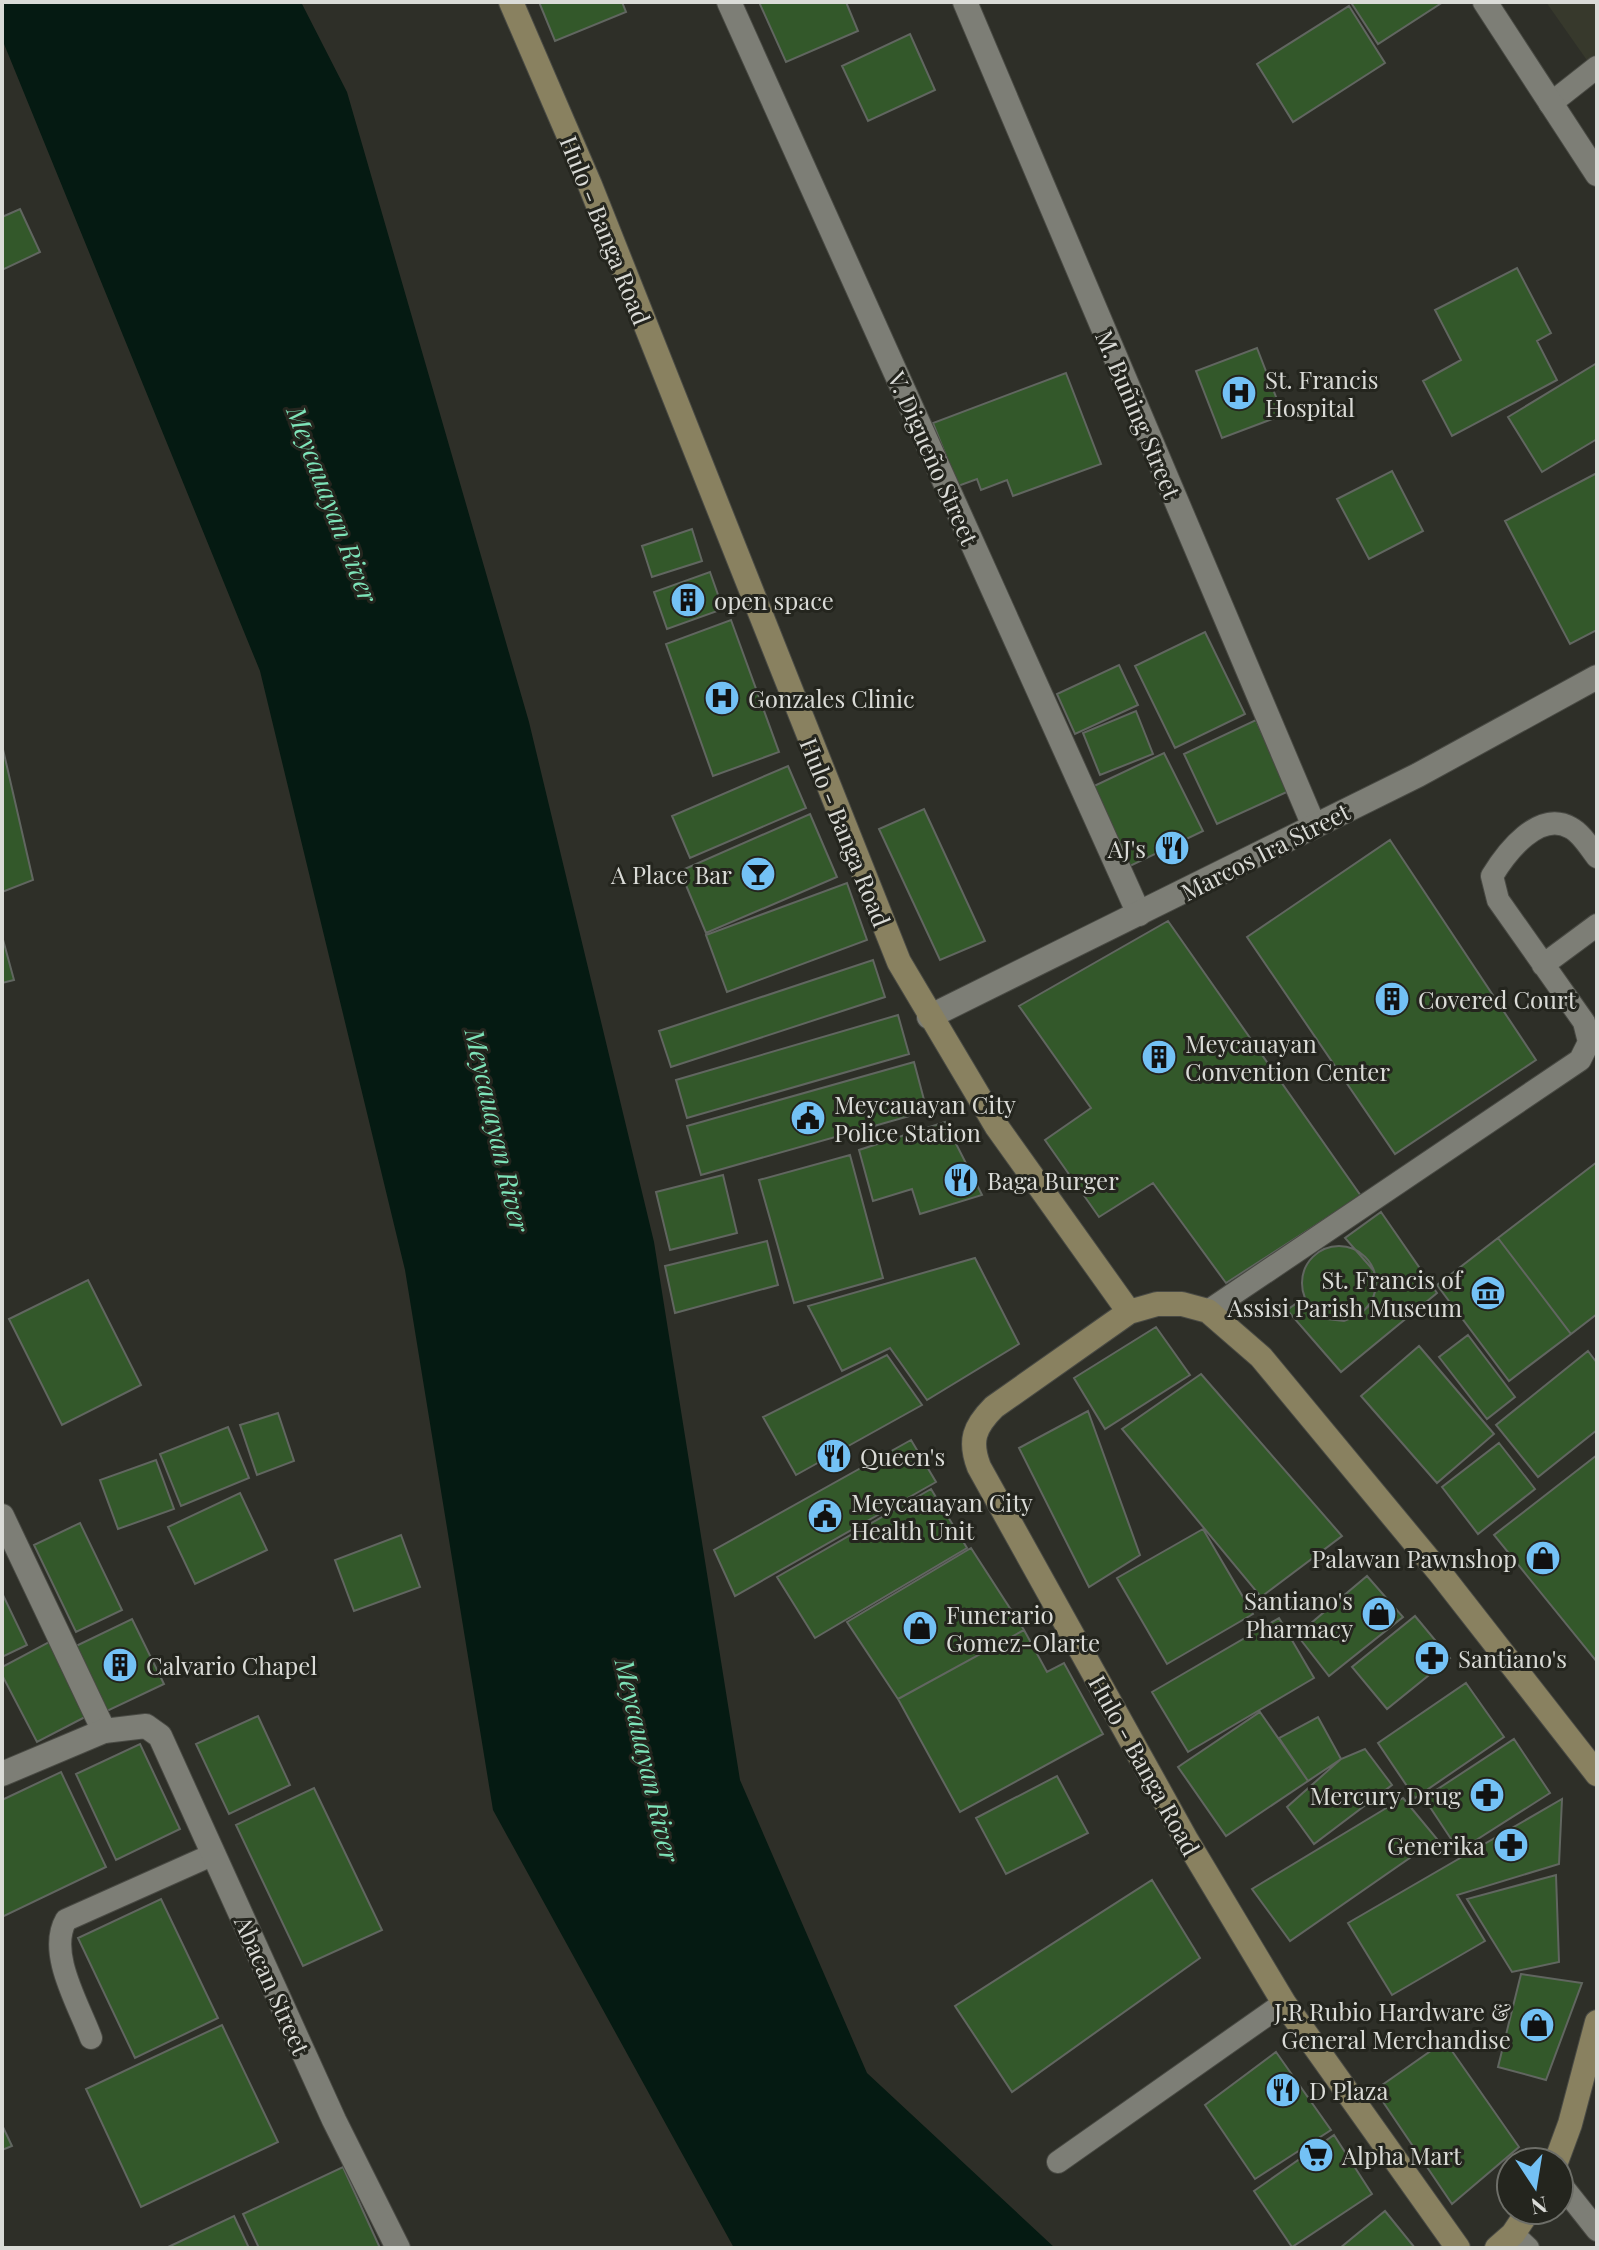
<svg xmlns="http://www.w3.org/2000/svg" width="1599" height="2250" font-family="'Playfair Display',serif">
<rect width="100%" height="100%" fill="#2e2f28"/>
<path fill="#37392c" d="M1546 2H1597V61L1591 66Z"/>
<path fill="#051a12" d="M2 2H301L347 92 529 722 654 1242 740 1780 867 2073 1055 2248H734L493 1810 405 1270 260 671 2 39Z"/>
<path fill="#33582a" stroke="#616660" stroke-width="2" d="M539 2H622L626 12 555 41Z
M759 2H846L858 31 786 62Z
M1355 2H1443L1378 44 1352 4Z
M1349 6 1385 63 1293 122 1257 64Z
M910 34 935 90 868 121 842 66Z
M20 209 40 252 2 270V217Z
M1517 268 1551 333 1537 341 1557 380 1452 436 1423 381 1461 360 1435 310Z
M1257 348 1283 415 1222 438 1196 371Z
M1597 363V439L1542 472 1508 417Z
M1066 373 1101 464 1013 496 1007 480 981 490 977 479 958 486 933 423Z
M1392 471 1423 531 1369 559 1337 499Z
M1597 473V630L1570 644 1505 521Z
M692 529 702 561 652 577 642 546Z
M710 572 723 609 667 629 654 592Z
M731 620 779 752 713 776 666 644Z
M1205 632 1245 714 1175 748 1135 666Z
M1119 665 1138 705 1075 734 1057 694Z
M1136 711 1153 754 1100 775 1083 733Z
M1256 720 1289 791 1217 824 1184 754Z
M2 745 33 880 2 892Z
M1164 753 1203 831 1130 866 1092 787Z
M788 766 806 808 690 858 672 816Z
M924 809 985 941 940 960 879 829Z
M810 814 837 877 706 933 680 871Z
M1390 840 1536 1060 1395 1154 1247 937Z
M847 883 867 940 727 992 706 935Z
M1168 921 1361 1196 1226 1283 1153 1183 1099 1217 1045 1140 1091 1108 1019 1006Z
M2 936 14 980 2 983Z
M873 960 885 997 671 1067 659 1031Z
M898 1015 909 1054 687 1118 676 1080Z
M914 1062 927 1111 701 1175 687 1126Z
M945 1122 982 1195 920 1214 912 1189 873 1201 859 1150Z
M850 1155 883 1278 794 1303 759 1180Z
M1597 1162V1314L1571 1334 1498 1238Z
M723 1175 737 1233 670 1250 656 1192Z
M1381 1212 1437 1293 1341 1372 1287 1310 1304 1298 1314 1312 1327 1319 1344 1321 1359 1315 1371 1304 1376 1288 1374 1271 1345 1238Z
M1498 1238 1571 1334 1509 1381 1437 1285Z
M767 1241 778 1285 675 1313 665 1266Z
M1302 1283a37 37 0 1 1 74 0a37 37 0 1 1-74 0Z
M975 1258 1019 1344 927 1400 890 1348 842 1371 808 1306Z
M88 1280 141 1385 62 1425 9 1319Z
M1156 1327 1190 1375 1105 1429 1074 1378Z
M1468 1335 1515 1397 1487 1419 1439 1357Z
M1419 1346 1494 1434 1437 1483 1361 1396Z
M1588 1351 1597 1363V1430L1538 1477 1496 1425Z
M887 1355 922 1405 796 1475 763 1417Z
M1201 1374 1342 1536 1261 1597 1122 1429Z
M1088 1411 1140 1555 1089 1587 1019 1448Z
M278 1413 294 1461 257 1475 240 1425Z
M228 1427 249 1478 181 1506 160 1454Z
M911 1440 936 1482 735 1596 714 1550Z
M1499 1443 1535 1489 1478 1534 1442 1487Z
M1597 1455V1662L1494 1535Z
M156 1460 174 1509 118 1529 100 1480Z
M931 1489 967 1548 815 1638 777 1577Z
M240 1493 267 1550 195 1584 168 1527Z
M80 1523 122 1610 76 1632 34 1545Z
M1203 1529 1253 1614 1167 1664 1117 1578Z
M401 1535 420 1587 354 1611 335 1560Z
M971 1548 1024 1630 898 1699 847 1622Z
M1367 1576 1403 1617 1329 1676 1297 1635Z
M2 1593 27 1645 2 1657Z
M1415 1616 1450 1658 1387 1709 1352 1667Z
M1279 1618 1314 1678 1188 1752 1152 1692Z
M132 1619 164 1684 107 1711 76 1646Z
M1024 1630 1047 1672 1064 1663 1103 1734 960 1812 898 1699Z
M49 1642 87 1716 37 1742 2 1675V1667Z
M1466 1683 1504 1737 1415 1798 1378 1743Z
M1260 1712 1308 1781 1226 1836 1178 1767Z
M258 1716 290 1785 229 1814 196 1744Z
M1318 1717 1341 1759 1308 1781 1279 1738Z
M1514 1739 1550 1793 1459 1851 1424 1798Z
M140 1744 180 1829 116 1860 76 1774Z
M1365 1749 1392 1785 1314 1844 1287 1807 1341 1759Z
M61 1772 106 1867 2 1917V1800Z
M1057 1776 1088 1833 1006 1874 976 1818Z
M314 1788 382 1930 303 1966 236 1825Z
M1403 1798 1437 1839 1290 1941 1252 1889Z
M1562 1799 1559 1864 1457 1895 1485 1941 1392 1995 1348 1923Z
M1556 1875 1559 1962 1512 1972 1467 1899Z
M1152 1880 1200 1958 1012 2092 955 2006Z
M161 1899 218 2018 135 2058 78 1938Z
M1521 1974 1582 1983 1546 2080 1498 2067Z
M222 2025 278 2142 141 2207 86 2089Z
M1445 2041 1519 2147 1452 2204 1375 2090Z
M1276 2052 1331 2130 1255 2179 1205 2105Z
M2 2125 12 2146 2 2150Z
M1334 2135 1372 2194 1292 2247 1254 2191Z
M343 2167 380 2248H259L243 2214Z
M1385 2211 1415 2248H1340Z
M234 2216 249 2248H166Z"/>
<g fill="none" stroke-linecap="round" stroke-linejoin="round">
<defs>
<path id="service" d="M1550 104 1597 67
M1543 965 1597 925
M1208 1311 1580 1060 1589 1042 1584 1022 1498 900 1492 876C1506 853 1539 809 1571 828 1581 833 1590 848 1597 857
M91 2038C79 2005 47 1953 66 1920L214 1854
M1058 2162 1284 2003
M1559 2182 1597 2230
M1513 2234 1528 2248"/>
<path id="minor" d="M729 2 1139 914
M965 2 1314 826
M1485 2 1597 174
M2 1516 104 1731"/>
<path id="tertiary" d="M929 1017 1418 775 1597 677
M2 1774 104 1731 146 1726 160 1736 334 2120 398 2248"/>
<path id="secondary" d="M511 2 590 185 899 962 997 1127 1129 1312
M1556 2162 1570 2124 1597 2022
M1458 2248 1284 2003 1187 1841 979 1467C969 1441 974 1427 994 1407L1129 1312 1157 1304H1182L1208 1311 1261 1357 1440 1573 1597 1774
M1497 2248 1513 2234 1529 2210"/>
</defs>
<use href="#service" stroke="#494a44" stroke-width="24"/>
<use href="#minor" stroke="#494a44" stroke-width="26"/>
<use href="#tertiary" stroke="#494a44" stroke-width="26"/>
<use href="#secondary" stroke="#494a44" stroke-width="26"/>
<use href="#service" stroke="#7d7e76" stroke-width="22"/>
<use href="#minor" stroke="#7d7e76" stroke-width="24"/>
<use href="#tertiary" stroke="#7d7e76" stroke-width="24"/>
<use href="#secondary" stroke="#898160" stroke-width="24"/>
</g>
<defs>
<symbol id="hospital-disc" viewBox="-11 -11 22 22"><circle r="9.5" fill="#73c1f5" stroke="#24251e"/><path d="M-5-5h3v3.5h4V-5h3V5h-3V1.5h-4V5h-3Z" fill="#111"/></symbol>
<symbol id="building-disc" viewBox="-11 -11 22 22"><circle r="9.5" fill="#73c1f5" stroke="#24251e"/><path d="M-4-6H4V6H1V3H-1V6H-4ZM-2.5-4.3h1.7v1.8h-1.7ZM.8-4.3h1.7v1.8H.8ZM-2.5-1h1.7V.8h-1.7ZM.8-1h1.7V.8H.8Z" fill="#111"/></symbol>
<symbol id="restaurant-disc" viewBox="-11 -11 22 22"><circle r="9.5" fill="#73c1f5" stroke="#24251e"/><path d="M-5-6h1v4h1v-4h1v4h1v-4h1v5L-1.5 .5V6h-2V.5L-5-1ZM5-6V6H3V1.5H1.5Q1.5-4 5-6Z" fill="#111"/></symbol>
<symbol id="bar-disc" viewBox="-11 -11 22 22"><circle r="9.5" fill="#73c1f5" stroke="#24251e"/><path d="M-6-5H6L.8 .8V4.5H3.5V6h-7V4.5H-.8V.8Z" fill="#111"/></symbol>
<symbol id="civic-disc" viewBox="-11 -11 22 22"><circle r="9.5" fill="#73c1f5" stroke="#24251e"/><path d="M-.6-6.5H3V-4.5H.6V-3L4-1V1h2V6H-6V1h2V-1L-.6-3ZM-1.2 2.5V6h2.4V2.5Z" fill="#111"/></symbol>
<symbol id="museum-disc" viewBox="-11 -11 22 22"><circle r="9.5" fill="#73c1f5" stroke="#24251e"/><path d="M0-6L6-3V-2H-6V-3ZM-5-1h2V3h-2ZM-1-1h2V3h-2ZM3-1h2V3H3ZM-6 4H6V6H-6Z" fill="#111"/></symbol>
<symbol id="shop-disc" viewBox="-11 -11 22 22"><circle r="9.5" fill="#73c1f5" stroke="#24251e"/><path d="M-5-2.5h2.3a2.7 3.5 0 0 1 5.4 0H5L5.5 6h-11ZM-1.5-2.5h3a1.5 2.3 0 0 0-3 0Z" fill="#111"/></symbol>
<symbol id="pharmacy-disc" viewBox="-11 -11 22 22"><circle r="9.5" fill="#73c1f5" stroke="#24251e"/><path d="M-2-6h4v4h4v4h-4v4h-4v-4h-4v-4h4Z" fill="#111"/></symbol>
<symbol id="supermarket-disc" viewBox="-11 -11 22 22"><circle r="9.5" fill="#73c1f5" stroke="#24251e"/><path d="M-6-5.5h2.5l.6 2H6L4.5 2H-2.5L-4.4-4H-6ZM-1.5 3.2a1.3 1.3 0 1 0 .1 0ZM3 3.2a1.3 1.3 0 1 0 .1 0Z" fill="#111"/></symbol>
</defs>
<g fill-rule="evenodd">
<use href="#hospital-disc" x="1219" y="373" width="40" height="40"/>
<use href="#building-disc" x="668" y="580" width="40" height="40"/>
<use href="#hospital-disc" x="702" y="678" width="40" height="40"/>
<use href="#restaurant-disc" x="1152" y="828" width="40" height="40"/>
<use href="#bar-disc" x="738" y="854" width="40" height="40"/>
<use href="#building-disc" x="1372" y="979" width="40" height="40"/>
<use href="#building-disc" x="1139" y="1037" width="40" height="40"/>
<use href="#civic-disc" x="788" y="1098" width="40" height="40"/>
<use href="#restaurant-disc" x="941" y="1160" width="40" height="40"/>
<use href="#museum-disc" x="1468" y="1273" width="40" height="40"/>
<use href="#restaurant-disc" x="814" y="1436" width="40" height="40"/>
<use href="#civic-disc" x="805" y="1496" width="40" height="40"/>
<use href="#shop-disc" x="1523" y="1538" width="40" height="40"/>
<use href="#shop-disc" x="1359" y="1594" width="40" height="40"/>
<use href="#shop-disc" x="900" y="1608" width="40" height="40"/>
<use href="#pharmacy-disc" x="1412" y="1638" width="40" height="40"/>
<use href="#building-disc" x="100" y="1645" width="40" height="40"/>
<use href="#pharmacy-disc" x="1467" y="1775" width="40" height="40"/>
<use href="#pharmacy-disc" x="1491" y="1825" width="40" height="40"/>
<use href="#shop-disc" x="1517" y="2005" width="40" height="40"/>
<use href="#restaurant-disc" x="1263" y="2070" width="40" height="40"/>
<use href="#supermarket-disc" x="1296" y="2135" width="40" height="40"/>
</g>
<g text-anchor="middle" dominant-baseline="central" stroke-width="6" stroke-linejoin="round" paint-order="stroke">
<g font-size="24" fill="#dadbd7" stroke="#24251e">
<text transform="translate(606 230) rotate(68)">Hulo - Banga Road</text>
<text transform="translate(1139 414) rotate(67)">M. Buñing Street</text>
<text transform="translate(934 458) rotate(66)">V. Digueño Street</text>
<text transform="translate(846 832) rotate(68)">Hulo - Banga Road</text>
<text transform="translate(1265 851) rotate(-27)">Marcos Ira Street</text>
<text transform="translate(1145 1765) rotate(61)">Hulo - Banga Road</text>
<text transform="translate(273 1985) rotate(66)">Abacan Street</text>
</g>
<g font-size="24" fill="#dadbd7" stroke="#24251e" text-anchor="start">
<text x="1265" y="379">St. Francis<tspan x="1265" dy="28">Hospital</tspan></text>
<text x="714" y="600">open space</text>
<text x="748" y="698">Gonzales Clinic</text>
<text x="1146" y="848" text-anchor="end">AJ's</text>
<text x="732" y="874" text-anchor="end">A Place Bar</text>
<text x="1418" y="999">Covered Court</text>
<text x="1185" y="1043">Meycauayan<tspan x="1185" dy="28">Convention Center</tspan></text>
<text x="834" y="1104">Meycauayan City<tspan x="834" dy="28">Police Station</tspan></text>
<text x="987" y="1180">Baga Burger</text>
<text x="1462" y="1279" text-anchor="end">St. Francis of<tspan x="1462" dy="28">Assisi Parish Museum</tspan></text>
<text x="860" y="1456">Queen's</text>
<text x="851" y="1502">Meycauayan City<tspan x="851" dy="28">Health Unit</tspan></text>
<text x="1517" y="1558" text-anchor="end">Palawan Pawnshop</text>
<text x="1353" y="1600" text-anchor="end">Santiano's<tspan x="1353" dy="28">Pharmacy</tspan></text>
<text x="946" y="1614">Funerario<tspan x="946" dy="28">Gomez-Olarte</tspan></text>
<text x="1458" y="1658">Santiano's</text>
<text x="146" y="1665">Calvario Chapel</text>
<text x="1461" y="1795" text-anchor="end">Mercury Drug</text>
<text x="1485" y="1845" text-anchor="end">Generika</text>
<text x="1511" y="2011" text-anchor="end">J.R Rubio Hardware &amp;<tspan x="1511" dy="28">General Merchandise</tspan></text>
<text x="1309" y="2090">D Plaza</text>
<text x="1342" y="2155">Alpha Mart</text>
</g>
<g font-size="26" font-style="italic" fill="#7ee4b9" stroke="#24251e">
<text transform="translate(333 504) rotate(69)">Meycauayan River</text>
<text transform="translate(498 1130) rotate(77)">Meycauayan River</text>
<text transform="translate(648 1760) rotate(77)">Meycauayan River</text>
</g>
</g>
<rect width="1599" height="2250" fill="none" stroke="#dadbd7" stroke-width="8"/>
<g transform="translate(1535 2186) rotate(168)"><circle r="38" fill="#24251e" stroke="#6d6e68" stroke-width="2"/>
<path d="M0-6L14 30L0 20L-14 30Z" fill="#73c1f5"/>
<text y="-12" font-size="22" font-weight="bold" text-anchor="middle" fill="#dadbd7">N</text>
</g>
</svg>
